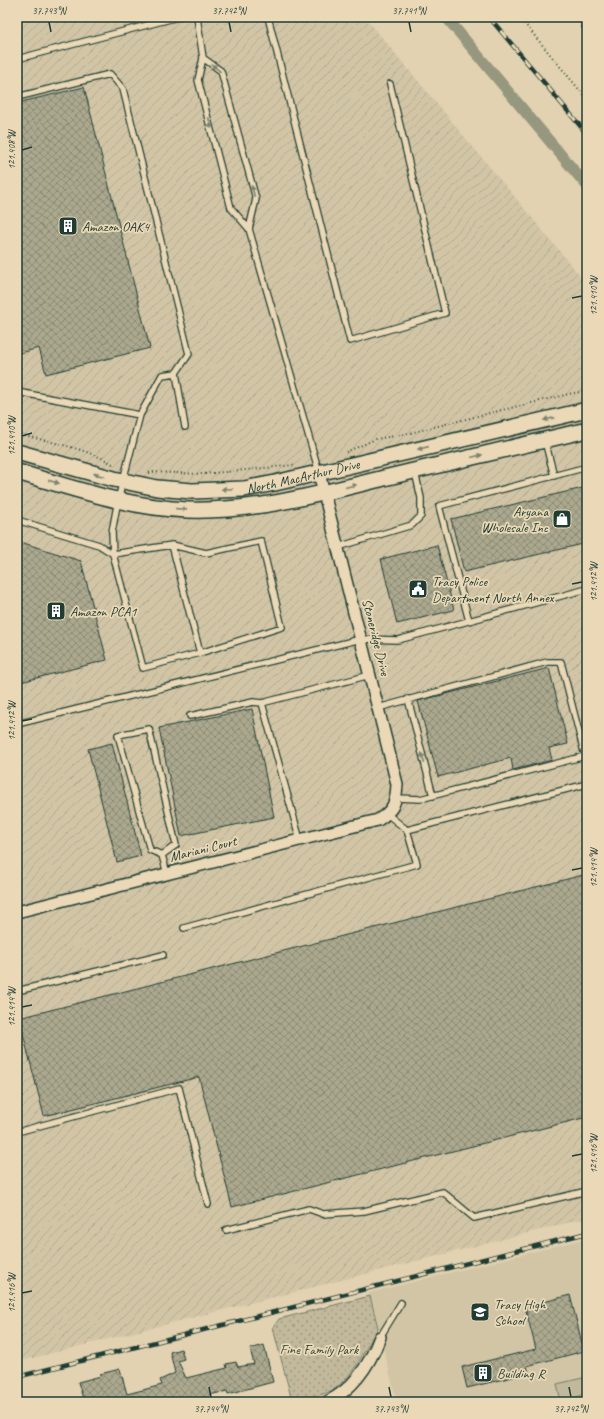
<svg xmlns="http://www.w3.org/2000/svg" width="604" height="1419" font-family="Caveat,sans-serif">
<defs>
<pattern id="industrial-furrows" width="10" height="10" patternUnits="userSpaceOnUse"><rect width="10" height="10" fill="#d2c5a6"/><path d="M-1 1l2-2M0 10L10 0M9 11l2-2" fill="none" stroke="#b4aa90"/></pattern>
<pattern id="park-dots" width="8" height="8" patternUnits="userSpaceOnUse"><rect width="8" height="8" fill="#c2b99c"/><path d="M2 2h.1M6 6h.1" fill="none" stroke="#9d9880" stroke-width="1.8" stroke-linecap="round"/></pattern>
<pattern id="building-cross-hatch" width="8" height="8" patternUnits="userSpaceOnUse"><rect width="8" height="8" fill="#aba88e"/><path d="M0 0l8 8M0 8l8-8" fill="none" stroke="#8b8a75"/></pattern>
</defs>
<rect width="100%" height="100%" fill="#e2d2b1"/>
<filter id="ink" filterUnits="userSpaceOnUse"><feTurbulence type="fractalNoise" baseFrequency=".025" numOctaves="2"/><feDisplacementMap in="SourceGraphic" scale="8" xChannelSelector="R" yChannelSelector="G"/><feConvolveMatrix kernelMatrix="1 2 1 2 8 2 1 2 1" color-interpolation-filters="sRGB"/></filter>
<g filter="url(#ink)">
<path fill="#d2c5a6" d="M587 1238V1402H397L369 1293Z"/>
<path fill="url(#industrial-furrows)" d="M17 17H365L587 284V1218L17 1362Z"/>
<path fill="url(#park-dots)" stroke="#707b68" d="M370 1296 378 1328C362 1354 349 1391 315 1396 307 1397 299 1397 291 1397L273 1328 279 1319Z"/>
<path fill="#c2b99c" stroke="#707b68" d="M587 1377V1394L561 1401 557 1384Z"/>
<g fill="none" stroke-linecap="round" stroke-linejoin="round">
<path stroke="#95977f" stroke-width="11" d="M446 17 587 186"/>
</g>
<path fill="url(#building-cross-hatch)" stroke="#1f3d34" d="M84 87 150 348 46 374 39 348 17 354V103Z
M587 487V543L464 572 451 519Z
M17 541 81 561 107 660 17 683Z
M437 545 454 610 397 624 381 559Z
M549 668 568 744 549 748 552 760 513 770 511 758 438 777 418 701Z
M252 709 274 817 181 836 159 728Z
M112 743 141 856 117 862 88 749Z
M587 874V1117L232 1207 199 1077 44 1116 19 1018Z
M570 1295 584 1351 527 1366 529 1373 467 1388 462 1367 536 1349 525 1307Z
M264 1345 273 1382 228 1394 227 1391 209 1395 210 1399 198 1402H184L181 1397 171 1402H84L78 1382 101 1376 100 1374 120 1369 127 1394 162 1385 160 1380 175 1373 170 1352 181 1349 184 1359 178 1361 186 1378 227 1368 226 1364 236 1362 238 1367 254 1364 250 1349Z"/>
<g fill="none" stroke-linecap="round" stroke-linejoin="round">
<defs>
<path id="lane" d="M197 17 203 58 198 80 231 208 249 229 319 472
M268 17 350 341 445 313 390 84
M583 17 585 26
M203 58 221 71 256 199 249 229
M17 59 178 17
M17 97 110 74 123 89 189 354 176 373 185 427
M17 392 140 415 118 500 112 532 113 554 172 545 200 653 143 668 113 554 99 545 17 520
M140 415 162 375 176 373
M545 441 554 476
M172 545 206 553 261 541 282 627 200 653
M338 547 412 525 421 516V498L415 472
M469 621 439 506 587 467
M408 699 433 796
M378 708 547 662H561L585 756 420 799 396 798
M190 716 253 702 262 703
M17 724 361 639 398 640 587 589
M387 814 407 830 587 784
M300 840 262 703 370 675
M162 855 176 845 149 729 118 735 150 850 162 855 167 874
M184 928 417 864 407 830
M17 991 163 955
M17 1132 179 1088 208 1204
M226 1230 309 1209 323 1214 364 1211 443 1192 474 1218 587 1191
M380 1337 401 1303"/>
<path id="street" d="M17 912 378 820C394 810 396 803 397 784L319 473
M327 1402C354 1389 370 1364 380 1337"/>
<g id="secondary">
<path id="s1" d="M17 452 114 479 157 488 192 491 244 489 275 483 587 410"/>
<path d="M17 472C73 488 129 508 188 510 255 512 319 494 384 478 452 462 519 446 587 430"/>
</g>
</defs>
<use href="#lane" stroke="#1f3d34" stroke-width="8"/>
<use href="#street" stroke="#1f3d34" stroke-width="14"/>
<use href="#secondary" stroke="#1f3d34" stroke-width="18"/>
<path stroke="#1f3d34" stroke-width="2" stroke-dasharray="1 3" stroke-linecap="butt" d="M519 17 587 99
M17 433C47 442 88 448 114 465
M346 452 376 439 406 434 498 411 573 393 587 391
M149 473 153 472 202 474 236 471 294 465"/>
<use href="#lane" stroke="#ead8b6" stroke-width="5.5"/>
<use href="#street" stroke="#ead8b6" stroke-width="11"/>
<use href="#secondary" stroke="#ead8b6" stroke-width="15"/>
<defs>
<path id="rail" d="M489 17 587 134
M17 1377 587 1233"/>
</defs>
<use href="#rail" stroke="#1f3d34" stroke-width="4.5"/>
<use href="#rail" stroke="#ead8b6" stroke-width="3" stroke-dasharray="9" stroke-linecap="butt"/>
</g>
<defs><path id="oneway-solid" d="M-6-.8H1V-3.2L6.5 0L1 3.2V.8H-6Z"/></defs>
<g fill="#7a836e">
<use href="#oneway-solid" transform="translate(216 68) rotate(-140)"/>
<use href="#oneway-solid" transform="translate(210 123) rotate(75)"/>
<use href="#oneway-solid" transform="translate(253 191) rotate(-105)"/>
<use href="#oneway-solid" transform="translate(549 419) rotate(167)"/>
<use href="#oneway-solid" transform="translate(423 448) rotate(167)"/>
<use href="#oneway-solid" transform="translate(477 456) rotate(-14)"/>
<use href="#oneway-solid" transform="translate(99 475) rotate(-164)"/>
<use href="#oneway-solid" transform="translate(54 482) rotate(16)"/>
<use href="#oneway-solid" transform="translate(351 486) rotate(-14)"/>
<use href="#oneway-solid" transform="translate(227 489) rotate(177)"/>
<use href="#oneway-solid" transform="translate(181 509) rotate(5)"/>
<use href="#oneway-solid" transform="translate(423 758) rotate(-104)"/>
</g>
</g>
<path fill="none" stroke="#1f3d34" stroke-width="1.5" d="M49 22 51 32M229 22 231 32M409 22 411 32M22 150 32 147M572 298 582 296M22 436 32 433M572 584 582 582M22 721 32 719M572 870 582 868M22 1007 32 1005M572 1156 582 1154M22 1293 32 1291M209 1387 211 1397M389 1387 391 1397M569 1387 571 1397"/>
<defs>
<symbol id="building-square" viewBox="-11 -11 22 22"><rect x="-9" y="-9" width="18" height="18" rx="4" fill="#1f3d34" stroke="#ead8b6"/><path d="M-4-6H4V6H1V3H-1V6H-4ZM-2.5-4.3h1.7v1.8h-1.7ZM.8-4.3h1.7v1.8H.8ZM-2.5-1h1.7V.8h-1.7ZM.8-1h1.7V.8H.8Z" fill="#fff"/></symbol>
<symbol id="shop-square" viewBox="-11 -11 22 22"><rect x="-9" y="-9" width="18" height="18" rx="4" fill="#1f3d34" stroke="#ead8b6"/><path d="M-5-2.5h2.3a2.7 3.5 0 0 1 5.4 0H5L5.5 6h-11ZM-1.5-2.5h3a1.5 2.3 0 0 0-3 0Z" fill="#fff"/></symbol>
<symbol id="civic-square" viewBox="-11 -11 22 22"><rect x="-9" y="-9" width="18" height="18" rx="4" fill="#1f3d34" stroke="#ead8b6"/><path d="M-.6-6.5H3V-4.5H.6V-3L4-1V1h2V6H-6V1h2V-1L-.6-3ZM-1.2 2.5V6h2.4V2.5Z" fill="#fff"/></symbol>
<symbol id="school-square" viewBox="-11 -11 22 22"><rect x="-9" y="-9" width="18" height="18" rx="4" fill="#1f3d34" stroke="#ead8b6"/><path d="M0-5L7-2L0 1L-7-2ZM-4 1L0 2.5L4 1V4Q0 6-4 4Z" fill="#fff"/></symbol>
</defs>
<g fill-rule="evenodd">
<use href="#building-square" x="57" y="215" width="22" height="22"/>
<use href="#shop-square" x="551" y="508" width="22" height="22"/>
<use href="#civic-square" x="407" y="578" width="22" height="22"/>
<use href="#building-square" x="45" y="600" width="22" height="22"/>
<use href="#school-square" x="469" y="1301" width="22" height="22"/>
<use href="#building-square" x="472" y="1362" width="22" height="22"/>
</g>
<g text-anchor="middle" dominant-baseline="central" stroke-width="3.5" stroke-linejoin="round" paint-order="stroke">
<g font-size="14" fill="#1f3d34" stroke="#ead8b6" text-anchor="start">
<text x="82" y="226">Amazon OAK4</text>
<text x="548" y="511" text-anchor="end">Aryana<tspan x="548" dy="16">Wholesale Inc</tspan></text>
<text x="432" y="581">Tracy Police<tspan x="432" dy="16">Department North Annex</tspan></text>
<text x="70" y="611">Amazon PCA1</text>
<text x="494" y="1304">Tracy High<tspan x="494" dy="16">School</tspan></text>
<text x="497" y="1373">Building R</text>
</g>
<g font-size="14" fill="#1f3d34" stroke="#ead8b6">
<text stroke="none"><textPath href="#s1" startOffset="292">North MacArthur Drive</textPath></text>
<text transform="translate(376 637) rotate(76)">Stoneridge Drive</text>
<text transform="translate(203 849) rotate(-14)">Mariani Court</text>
</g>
<g font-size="14" fill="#2f493e" stroke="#ead8b6">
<text x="319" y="1349">Fine Family Park</text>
</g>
</g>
<rect width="604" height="1419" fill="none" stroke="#ead8b6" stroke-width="44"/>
<rect x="22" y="22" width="560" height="1375" fill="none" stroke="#1f3d34" stroke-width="1.5"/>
<g font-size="10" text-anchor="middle" fill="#1f3d34">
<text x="49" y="14">37.743°N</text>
<text x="229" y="14">37.742°N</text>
<text x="409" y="14">37.741°N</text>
<text transform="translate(11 150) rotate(-90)" y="4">121.408°W</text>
<text transform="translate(593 296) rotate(-90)" y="4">121.410°W</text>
<text transform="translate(11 436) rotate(-90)" y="4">121.410°W</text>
<text transform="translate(593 582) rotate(-90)" y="4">121.412°W</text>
<text transform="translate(11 721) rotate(-90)" y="4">121.412°W</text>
<text transform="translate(593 868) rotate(-90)" y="4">121.414°W</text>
<text transform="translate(11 1007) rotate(-90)" y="4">121.414°W</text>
<text transform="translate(593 1154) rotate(-90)" y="4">121.416°W</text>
<text transform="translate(11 1293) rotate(-90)" y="4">121.416°W</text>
<text x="211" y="1412">37.744°N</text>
<text x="391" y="1412">37.743°N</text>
<text x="571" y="1412">37.742°N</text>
</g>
</svg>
